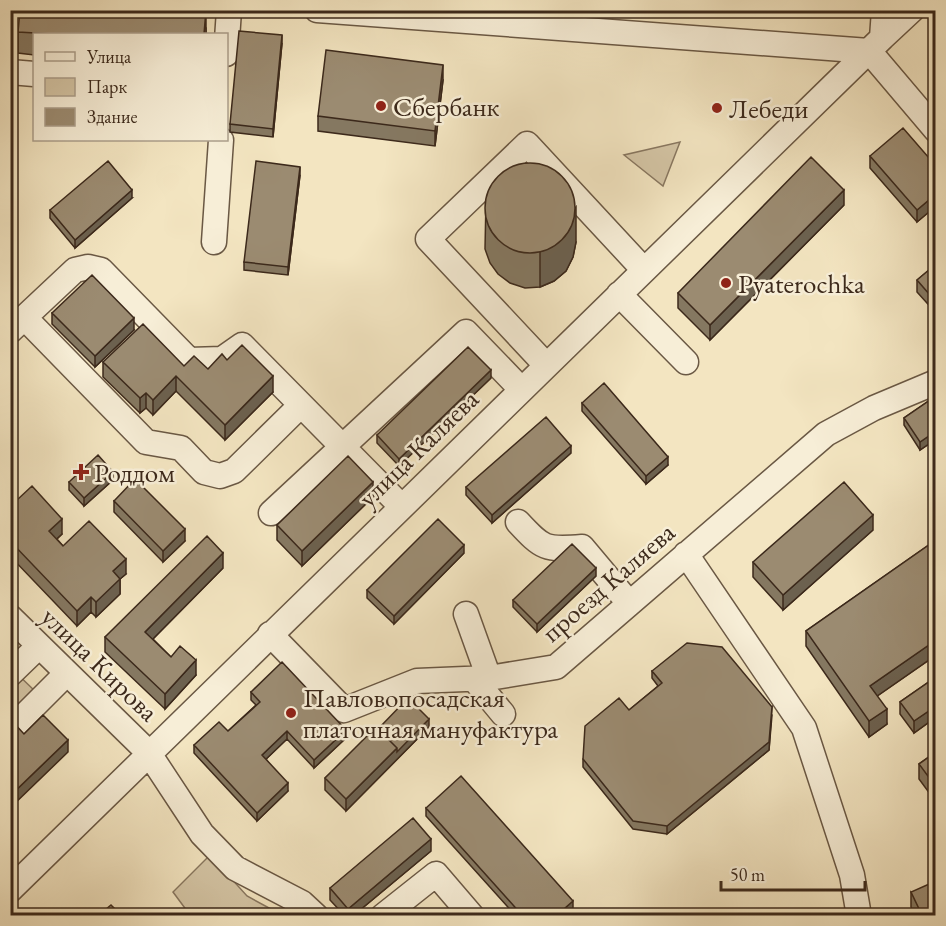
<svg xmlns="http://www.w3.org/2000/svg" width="946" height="926" font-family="'EB Garamond',serif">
<rect width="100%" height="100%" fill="#f3e5c1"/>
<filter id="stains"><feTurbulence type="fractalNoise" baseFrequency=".00333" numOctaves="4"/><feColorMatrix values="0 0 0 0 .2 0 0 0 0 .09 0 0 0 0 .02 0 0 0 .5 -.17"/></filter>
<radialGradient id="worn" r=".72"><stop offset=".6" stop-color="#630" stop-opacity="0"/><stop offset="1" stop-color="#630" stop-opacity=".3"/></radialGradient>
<path fill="#d4c5a5" stroke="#887760" stroke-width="1.5" d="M680 142 663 186 624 155Z
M10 667 38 694 10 722Z
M210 855 247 896 282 915H190L173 892Z"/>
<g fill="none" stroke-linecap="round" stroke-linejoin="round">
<defs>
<path id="minor" d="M317 10 869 51
M882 38 912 10
M869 51 936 130
M226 54 229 10
M10 72 34 74
M214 242 221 140
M619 294 686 362
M25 318 146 442 181 448 204 472 220 476 234 471 301 405
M10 331 75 270 88 267 101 270 189 360 222 359 242 345 401 506
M546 365 428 239 527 144 644 270
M271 513 466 332 521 389
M518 522C543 549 545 550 582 547L629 603
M686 554 804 728 852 875 859 916
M466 614 489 678
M10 617 148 752 202 834 235 868 302 903 316 916
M270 634 344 710 417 681 489 678 556 667 826 434 874 408 936 382
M10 674 39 646
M474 679 503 714
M13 727 67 673
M10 890 882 38 884 10
M383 916 436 874 472 916"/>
</defs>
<use href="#minor" stroke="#6a5844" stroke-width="27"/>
<use href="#minor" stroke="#f7eed7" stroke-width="24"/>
</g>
<path fill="#857861" stroke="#3c291b" stroke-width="1.5" d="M206 28V34H34V55L18 53V32Z
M282 43 273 137 230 132V124Z
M443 80 435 146 318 131V116Z
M870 156 936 166V206L917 222 870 168Z
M300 175 288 275 244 270V262Z
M132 198 75 248 50 218V210Z
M486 200 576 242 573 257 566 271 554 281 540 287 525 288 510 283 498 274 490 263 485 249Z
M844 205 710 340 678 308V293Z
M936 264V313L917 292V280Z
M52 313 134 330 95 367 52 324Z
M227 360 273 392 225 440 176 391 153 415 146 408 140 413 103 377V362L208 369Z
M491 378 399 466 377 443V435Z
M936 396V439L920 450 904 425V418Z
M582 403 668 465 646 484 582 411Z
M571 453 492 523 466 495V487Z
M113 480 84 506 69 490V482Z
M10 493 17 500 62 534 57 539 63 546 126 574 120 579V594L96 617 91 612 77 626 10 556Z
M373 497 302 566 277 540V525Z
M114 501 185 541 163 562 114 512Z
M873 530 783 610 753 577V562Z
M936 540V655L877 696 887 724 869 737 806 646V631Z
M464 553 394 624 367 598V590Z
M223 568 153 639 171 657 196 675 165 709 105 652V637Z
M596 576 537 632 513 607V600Z
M652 671 772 715 769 750 667 834 633 829 583 767V759L629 710 658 686 652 678Z
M936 677V717L914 733 900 714V702Z
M251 692 346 738 314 768 287 739 266 759 288 791 257 821 194 753V745L228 731 256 705 251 700Z
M429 727 346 811 325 790V778L378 729Z
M936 752V802L919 779V764Z
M426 808 573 909 566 915H515L426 816Z
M431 851 354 915H344L330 900V888Z
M911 892 936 915H915L911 907Z"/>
<path fill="#6c614f" stroke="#3c291b" stroke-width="1.5" d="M206 10V34H204Z
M282 35V43L273 137V129Z
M443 65V80L435 146V131Z
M300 167V175L288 275V267Z
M132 190V198L75 248V240Z
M844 190V205L710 340V325Z
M936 194V206L917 222V210Z
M576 207V242L573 257 566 271 554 281 540 287V252Z
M134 318V330L95 367V356Z
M491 370V378L399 466V459Z
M176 376V391L153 415V400Z
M273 376V392L225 440V425Z
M146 393V408L140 413V398Z
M936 431V439L920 450V442Z
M571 446V453L492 523V515Z
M668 457V465L646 484V476Z
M113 472V480L84 506V498Z
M373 482V497L302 566V551Z
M873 515V530L783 610V595Z
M62 519V534L49 546V531Z
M185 529V541L163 562V551Z
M464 545V553L394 624V616Z
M223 553V568L145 647V632Z
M126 559V574L120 579V594L96 617V602L113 571Z
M596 568V576L537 632V624Z
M91 597V612L77 626V611Z
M936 640V655L870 701V686Z
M196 660V675L165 709V694Z
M936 706V717L914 733V721Z
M772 707 769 750 667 834V826Z
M887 709V724L869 737V721Z
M429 719V727L346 811V799L397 748Z
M346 730V738L314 768V760Z
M287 731V739L262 763V755Z
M68 740V752L10 808V796Z
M288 783V791L257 821V813Z
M431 839V851L354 915H348V909Z
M573 901V909L566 915H557Z"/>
<path fill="#9b8b71" stroke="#3c291b" stroke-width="1.5" d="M20 10H206L204 34H53L18 32Z
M239 31 282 35 273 129 230 124Z
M326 50 443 65 435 131 318 116Z
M903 128 936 166V194L917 210 870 156Z
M811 157 844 190 710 325 678 293Z
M108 161 132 190 75 240 50 210Z
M256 161 300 167 288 267 244 262Z
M485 208a45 45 0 1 1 90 0a45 45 0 1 1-90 0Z
M936 264V302L917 280Z
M92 275 134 318 95 356 52 313Z
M143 324 184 366 194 356 208 369 222 354 227 360 242 345 273 376 225 425 176 376 153 400 146 393 140 398 103 362Z
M468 347 491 370 399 459 377 435Z
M604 383 668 457 646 476 582 403Z
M936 396V431L920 442 904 418Z
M546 417 571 446 492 515 466 487Z
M98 455 113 472 84 498 69 482Z
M348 456 373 482 302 551 277 525Z
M135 479 185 529 163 551 114 501Z
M844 482 873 515 783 595 753 562Z
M32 486 62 519 49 531 63 546 89 521 126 559 113 571 120 579 96 602 91 597 77 611 10 541V493L17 500Z
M438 519 464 545 394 616 367 590Z
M207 536 223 553 145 632 171 657 180 646 196 660 165 694 105 637Z
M936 540V640L870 686 887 709 869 721 806 631Z
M572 544 596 568 537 624 513 600Z
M687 643 722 647 772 707 769 742 667 826 633 821 583 759 585 726 619 698 629 710 662 683 652 671Z
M282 662 346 730 314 760 287 731 262 755 288 783 257 813 194 745 219 722 228 731 260 702 251 692Z
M936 677V706L914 721 900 702Z
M408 698 429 719 397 752V748L378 729Z
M43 715 68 740 10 796V725L13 722 24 734Z
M376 727 397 748 346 799 325 778Z
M936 752V787L919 764Z
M461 776 573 901 557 915H522L426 808Z
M413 818 431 839 348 909 330 888Z
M936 881V915H922L911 892Z
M111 905 121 915H99Z
M826 909 829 915H813Z"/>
<g fill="#8f2418" stroke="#f7eed7" stroke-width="2">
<circle cx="381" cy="106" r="6"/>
<circle cx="717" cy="108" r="6"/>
<circle cx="726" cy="283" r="6"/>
<path d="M78 463h6v6h6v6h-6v6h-6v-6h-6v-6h6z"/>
<circle cx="291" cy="713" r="6"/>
</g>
<g text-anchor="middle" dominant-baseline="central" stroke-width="5" stroke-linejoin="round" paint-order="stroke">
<g font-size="27" fill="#3c291b" stroke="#f7eed7" text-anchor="start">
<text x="393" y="106">Сбербанк</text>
<text x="729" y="108">Лебеди</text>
<text x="738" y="283">Pyaterochka</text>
<text x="94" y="472">Роддом</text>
<text x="303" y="697">Павловопосадская<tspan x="303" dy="31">платочная мануфактура</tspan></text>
</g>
<g font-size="27" fill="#3c291b" stroke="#f7eed7">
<text transform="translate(418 448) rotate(-44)">улица Каляева</text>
<text transform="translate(608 582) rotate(-41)">проезд Каляева</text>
<text transform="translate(100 664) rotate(44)">улица Кирова</text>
</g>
</g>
<rect width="946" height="926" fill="none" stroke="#f3e5c1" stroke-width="36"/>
<rect x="12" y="12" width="922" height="902" fill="none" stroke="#3c291b" stroke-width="3"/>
<rect x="18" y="18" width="910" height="890" fill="none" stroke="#3c291b" stroke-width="1.5"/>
<rect x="33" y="33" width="195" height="108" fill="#f7eed7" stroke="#ac9f8c" stroke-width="1.5"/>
<rect x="45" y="52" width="30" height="9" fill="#f7eed7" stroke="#ac9f8c" stroke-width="1.5"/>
<text x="87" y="63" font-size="18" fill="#3c291b">Улица</text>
<rect x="45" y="78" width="30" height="18" fill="#d4c5a5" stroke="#ac9f8c" stroke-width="1.5"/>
<text x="87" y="93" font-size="18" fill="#3c291b">Парк</text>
<rect x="45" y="108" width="30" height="18" fill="#9b8b71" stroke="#ac9f8c" stroke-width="1.5"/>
<text x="87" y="123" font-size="18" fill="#3c291b">Здание</text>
<path d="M721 881v9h144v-9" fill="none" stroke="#3c291b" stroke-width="3"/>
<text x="730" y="881" font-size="18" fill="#3c291b" stroke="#f7eed7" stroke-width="4.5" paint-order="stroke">50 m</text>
<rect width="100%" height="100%" filter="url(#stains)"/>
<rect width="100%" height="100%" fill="url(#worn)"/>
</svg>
